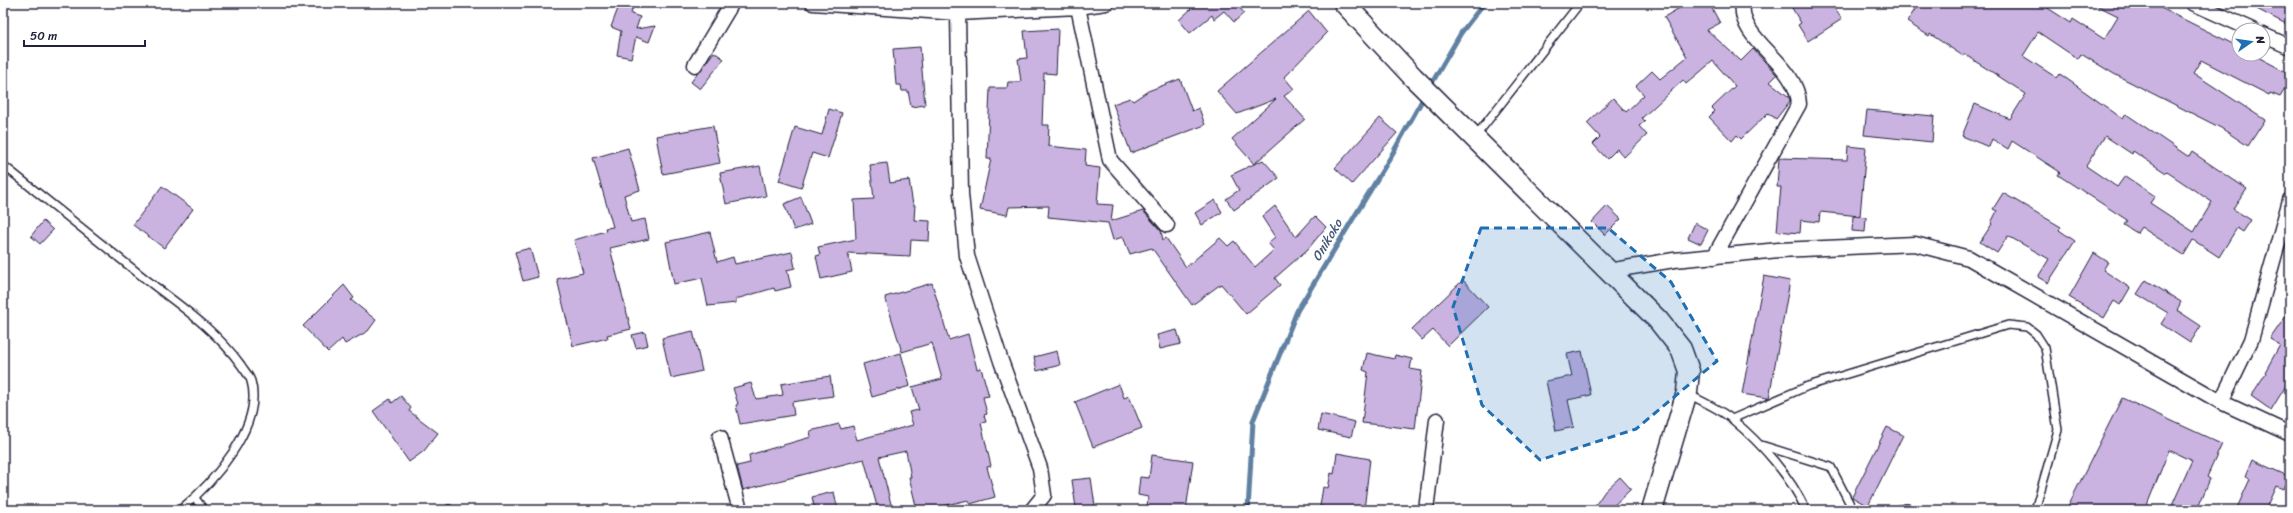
<svg xmlns="http://www.w3.org/2000/svg" width="2293" height="513" font-family="Sriracha,sans-serif">
<rect width="100%" height="100%" fill="#fff"/>
<filter id="ink" filterUnits="userSpaceOnUse"><feTurbulence type="fractalNoise" baseFrequency=".025" numOctaves="2"/><feDisplacementMap in="SourceGraphic" scale="8" xChannelSelector="R" yChannelSelector="G"/><feConvolveMatrix kernelMatrix="1 2 1 2 8 2 1 2 1" color-interpolation-filters="sRGB"/></filter>
<g filter="url(#ink)">
<g fill="none" stroke-linecap="round" stroke-linejoin="round">
<path stroke="#6081a2" stroke-width="5" d="M1429 88 1461 33 1484 3
M1248 510 1253 421 1297 311 1390 158 1425 95"/>
</g>
<path fill="#cbb3e1" stroke="#22223b" fill-rule="evenodd" d="M620 3H634L631 14 640 17 636 29 655 26 649 42 636 37 631 58 617 55 621 31 611 27Z
M1186 3H1236L1244 13 1234 22 1224 11 1214 19 1212 15 1190 33 1179 20 1191 9Z
M1688 3H1709L1720 23 1707 30 1741 61 1753 49 1777 75 1770 82 1789 97 1790 101 1776 119 1768 113 1741 139 1737 135 1732 141 1709 117 1715 111 1712 108 1735 86 1713 61 1686 84 1683 80 1642 118 1645 121 1639 126 1647 135 1624 157 1617 149 1607 159 1593 144 1600 137 1587 123 1613 98 1626 112 1644 95 1636 86 1652 71 1660 79 1687 57 1664 17Z
M1789 3H1825L1828 8 1832 5 1842 19 1808 41 1798 25 1801 23Z
M1919 3H2040L2071 23 2073 19 2104 39 2118 16 2092 3H2151L2239 47V54H2252L2290 74V81L2280 97 2270 93 2269 95 2201 60 2193 73 2265 120 2248 146 2221 128 2114 74 2081 54 2078 59 2038 32 2023 56 2057 78 2060 74 2123 119 2126 114 2189 157 2192 152 2247 189 2233 209 2251 220 2243 232 2237 228 2219 257 2193 240 2184 255 2141 227 2137 233 2124 225 2127 220 2058 175 2060 172 2012 141 2008 149 1992 139 1989 147 1962 136 1975 104 2010 119 2026 94 1964 54 1963 56 1930 34 1929 36 1907 22ZM2105 136 2132 154 2133 151 2166 173 2167 172 2212 202 2194 232 2150 203 2155 196 2125 176 2117 187 2086 166Z
M2245 3H2290V26Z
M1309 11 1327 33 1284 77 1294 89 1284 96 1305 119 1254 164 1263 160 1279 178 1234 210 1226 199 1239 190 1231 175 1254 164 1232 139 1276 99 1237 114 1217 91Z
M1058 29 1056 74 1044 73 1042 125H1049L1048 146 1086 150 1085 166 1100 168 1097 204 1113 205 1111 221 1143 211 1161 231 1163 240 1166 238 1186 267 1220 238 1228 246 1234 241 1255 267 1274 250 1268 243 1275 237 1262 217 1275 206 1296 237 1315 216 1326 227 1308 249 1275 278 1280 285 1246 314 1221 284 1192 305 1152 248 1130 254 1123 237 1113 240 1108 223 1048 217 1049 206 1009 207 1007 215 980 210 991 159H987L990 88H1007L1008 82H1021L1018 59 1027 58 1024 31Z
M920 47 925 105 911 107 908 91H902L901 85H896L893 49Z
M714 52 724 59 700 89 691 82Z
M1180 79 1192 111 1199 108 1205 125 1131 153 1113 104 1130 98 1133 101 1148 91Z
M829 109 842 113 828 158 812 153 801 188 779 181 795 127 822 135Z
M1867 110 1934 116 1932 142 1864 135Z
M1380 118 1397 133 1352 184 1335 168Z
M713 126 720 163 663 174 656 136Z
M1848 146 1866 148 1860 216 1820 212 1819 222 1801 220 1800 233 1777 231 1781 187H1777L1779 158 1847 160Z
M628 148 640 190 624 195 631 222 645 219 649 239 610 248 631 329 607 335 608 338 573 346 557 279 583 273 574 240 606 231 605 228 613 227 593 158Z
M887 163 890 183 909 180 913 205H915L914 220 930 221 929 241 911 240 910 256 848 253 852 272 821 279 816 256 820 255 818 247 856 239 854 200 874 199 870 165Z
M760 166 766 196 726 204 720 173Z
M162 186 193 209 164 248 133 225Z
M2003 193 2061 227 2059 230 2075 241 2048 283 2038 277 2049 259 2008 236 1997 253 1980 242 1992 224 1991 223 1997 211 1993 209Z
M801 197 811 224 794 230 784 204Z
M1215 200 1222 212 1202 225 1195 213Z
M1607 206 1621 219 1605 235 1592 222Z
M1853 216 1866 217 1865 232 1852 231Z
M43 221 53 230 40 244 31 236Z
M1695 223 1708 230 1701 244 1688 238Z
M710 232 717 262 733 257 735 264 792 252 795 268 787 270 791 287 775 291 774 288 736 299V303L708 306 702 278 674 284 666 242Z
M530 248 538 277 523 281 515 252Z
M2094 253 2108 262 2103 270 2130 288 2120 305 2114 301 2104 318 2069 297Z
M1764 276 1790 281 1769 398H1767L1742 394Z
M1463 280 1488 307 1448 346 1433 330 1422 340 1412 329Z
M2146 280 2181 302 2177 310 2201 326 2190 343 2161 324 2168 313 2137 294Z
M932 283 949 340 968 334 977 369 981 368 989 396 983 397 987 414 984 415 986 422 981 423 991 466 987 467 995 497 970 504 968 500 926 510H917L909 477H911L906 451 879 457 892 508 884 510H878L864 459 743 490 737 466 750 463 749 455 811 437 810 431 839 424 841 429 853 426 857 440 913 425 909 412 919 410 912 387 942 379 932 343 902 352 885 297Z
M344 285 354 298 351 300 376 320 368 331 345 344 342 339 328 352 303 326Z
M2290 310V379L2271 410 2251 396 2266 373 2265 372 2280 345 2270 339Z
M1177 330 1181 344 1160 349 1157 335Z
M693 331 702 371 671 378 662 338Z
M645 332 648 345 636 348 632 335Z
M1057 351 1060 365 1037 371 1034 357Z
M1582 351 1591 395 1568 400 1574 427 1556 431 1546 381 1572 376 1567 354Z
M901 353 910 386 872 397 863 364Z
M1367 353 1394 359 1395 355 1412 359 1410 369 1422 371 1415 429 1362 423 1368 372 1363 370Z
M830 376 833 396 792 402 794 415 740 424 736 405 738 404 733 388 751 383 756 399 783 395 781 384Z
M1119 384 1124 398 1129 396 1142 428 1093 447 1075 402Z
M401 396 411 408 409 411 438 433 424 451 409 462 373 411 390 399 392 403Z
M2122 398 2222 444 2207 477 2210 479 2197 510H2170L2192 461 2169 450 2145 510H2066Z
M1321 414 1355 422 1351 437 1318 430Z
M1887 427 1903 435 1868 506 1852 497Z
M1337 453 1370 459 1364 510H1328V508L1320 506 1323 487 1328 488 1331 473 1334 474Z
M1152 455 1193 461 1186 510 1147 507 1148 497 1138 495 1140 477 1149 478Z
M2252 460 2288 476 2283 489 2276 486 2265 510H2236L2250 479 2245 477Z
M1620 477 1631 489 1609 510H1592L1605 491Z
M1091 478 1095 506 1076 508 1072 480Z
M834 492 838 510H815L812 497Z"/>
<g fill="none" stroke-linecap="round" stroke-linejoin="round">
<defs>
<path id="service" d="M1475 137 1580 3
M3 165C48 201 93 237 138 273 174 302 214 327 241 365 244 370 249 375 251 381 264 426 212 484 180 510
M1688 394C1703 402 1720 409 1733 420 1762 444 1790 476 1806 510
M1732 419 1808 386 2008 325 2027 327 2036 334 2045 348 2058 430 2035 510
M1761 445 1831 467 1853 510
M195 498 204 510
M448 510 449 509
M1897 510 1907 508 1911 510"/>
<path id="minor" d="M813 3 958 13 1078 7 1106 3
M2193 3 2253 30
M1078 7 1110 160 1167 225
M958 13 961 194 967 256 1001 361 1040 468 1044 495 1032 510
M2263 35 2290 47
M695 65 732 3
M1714 257 1799 104C1797 62 1737 41 1743 3
M1608 271 1674 260 1779 250 1915 244 1969 258 2221 402 2290 434
M2221 402 2251 340 2290 200
M720 437 740 510
M1426 510 1437 420"/>
<path id="secondary" d="M1344 3 1413 77 1658 320 1681 349 1689 371 1687 392 1652 510"/>
</defs>
<use href="#service" stroke="#22223b" stroke-width="10"/>
<use href="#minor" stroke="#22223b" stroke-width="17"/>
<use href="#secondary" stroke="#22223b" stroke-width="23"/>
<use href="#service" stroke="#fff" stroke-width="7"/>
<use href="#minor" stroke="#fff" stroke-width="14"/>
<use href="#secondary" stroke="#fff" stroke-width="20"/>
</g>
</g>
<path fill="#1f6fb2" fill-opacity="0.2" stroke="#1f6fb2" stroke-width="3" stroke-dasharray="8 5" stroke-linejoin="round" d="M1481 228H1608L1671 282 1717 361 1636 429 1540 460 1482 405 1453 307Z"/>
<g text-anchor="middle" dominant-baseline="central" stroke-width="4" stroke-linejoin="round" paint-order="stroke">
<g font-size="13" font-style="italic" fill="#465977" stroke="#fff">
<text transform="translate(1327 240) rotate(-59)">Onikoko</text>
</g>
</g>
<rect width="2293" height="513" fill="none" stroke="#fff" stroke-width="16"/>
<rect x="8" y="8" width="2277" height="497" fill="none" stroke="#22223b" stroke-width="1.5" filter="url(#ink)"/>
<g transform="translate(2251 42) rotate(77)"><circle r="19" fill="#ffffff" stroke="#a7a7b1"/>
<path d="M0-3L7 15L0 10L-7 15Z" fill="#1f6fb2"/>
<text y="-6" font-size="11" font-weight="bold" text-anchor="middle" fill="#22223b">N</text>
</g>
<path d="M24 40v6h121v-6" fill="none" stroke="#22223b" stroke-width="2"/>
<text x="30" y="40" font-size="12" fill="#22223b" stroke="#ffffff" stroke-width="3" paint-order="stroke">50 m</text>
</svg>
